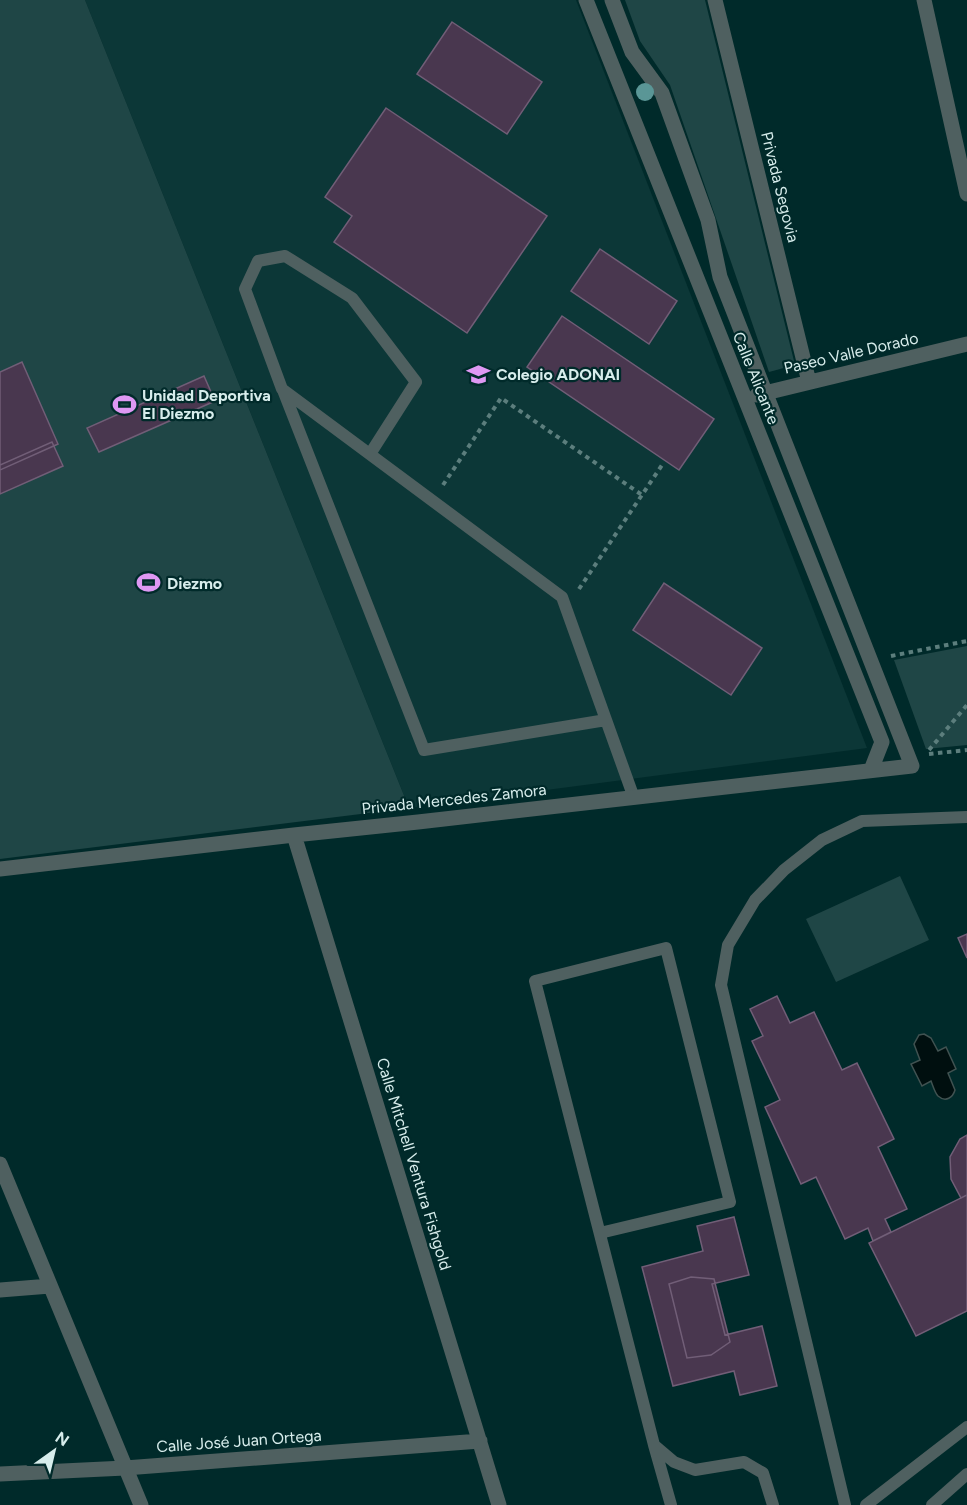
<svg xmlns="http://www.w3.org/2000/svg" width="967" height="1505" font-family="Figtree,sans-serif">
<rect width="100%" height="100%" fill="#002a2a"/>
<path fill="#0c3737" d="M85 0H576L867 748 409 808Z"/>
<path fill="#1f4646" d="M0 0H85L409 808 0 859Z
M625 0H705L795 365 769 372 670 85 640 41Z
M967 646V745L926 749 894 660Z
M900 876 929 940 836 982 806 919Z"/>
<path fill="#000f0f" stroke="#405251" stroke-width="1.5" d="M924 1034 931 1038 938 1051 946 1047 956 1069 948 1073 955 1090C953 1097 946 1103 938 1096 935 1093 933 1086 931 1081L922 1086 911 1064 920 1060 914 1044 919 1035Z"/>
<path fill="#49374f" stroke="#715e77" stroke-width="1.5" d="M452 22 542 82 507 134 417 74Z
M386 108 547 216 467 333 334 242 352 216 325 197Z
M600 249 677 301 649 344 571 291Z
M562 316 714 419 679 470 527 367Z
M22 362 58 444 0 470V372Z
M204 376 215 401 99 452 87 428Z
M52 442 63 466 0 494V465Z
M664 583 762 648 731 695 633 630Z
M967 934V958L958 938Z
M777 996 790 1023 814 1012 842 1070 857 1063 894 1139 878 1147 907 1209 885 1219 891 1232 873 1241 868 1228 845 1239 816 1177 801 1184 765 1107 780 1100 752 1041 763 1036 750 1009Z
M967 1135V1195L961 1198 951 1179 950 1157 960 1139Z
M967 1195V1311L916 1336 869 1243Z
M734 1217 749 1275 712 1284 725 1335 762 1326 777 1386 740 1395 734 1371 673 1386 642 1267 703 1251 697 1226Z
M691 1277 714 1279 730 1342 711 1355 687 1358 669 1284Z"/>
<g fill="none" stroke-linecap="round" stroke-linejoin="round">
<path stroke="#5c7e7d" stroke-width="4" stroke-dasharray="4.5 4.5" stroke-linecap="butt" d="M443 485 501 398 642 495
M579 589 662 465
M891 656 967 641
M929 750 967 705
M929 754 967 750"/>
<path stroke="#4f6060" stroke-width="12" d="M283 390 424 750 606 720
M370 454 416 382 352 298 285 256 258 261 245 289 282 389 562 597 634 798
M600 1233 730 1202 666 948 535 981 654 1445 671 1505
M654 1445 674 1462 695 1470 744 1462 763 1473 773 1505
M845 1505 721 985 728 945 755 900 784 870 822 840 862 821 967 817
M866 1505 967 1427
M932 1505 967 1474"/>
<path stroke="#4f6060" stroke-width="15" d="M586 0 882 742 871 770
M715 0 809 382
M924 0 967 194
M757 395 967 344
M294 835 499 1505
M0 869 294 835 418 822 912 766 720 277 708 220 662 93 632 52 612 0
M0 1164 141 1505
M0 1290 50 1286
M0 1474 125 1468 480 1441"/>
</g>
<circle fill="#5a9696" cx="645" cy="92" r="9"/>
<defs>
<symbol id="school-bare" viewBox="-9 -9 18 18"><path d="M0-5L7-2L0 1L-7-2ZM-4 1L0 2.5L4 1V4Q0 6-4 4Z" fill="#de98f3" stroke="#002a2a" stroke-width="2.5" paint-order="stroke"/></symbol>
<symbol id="stadium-bare" viewBox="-9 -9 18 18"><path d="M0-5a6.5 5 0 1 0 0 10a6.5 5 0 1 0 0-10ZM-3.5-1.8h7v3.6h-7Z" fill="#de98f3" stroke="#002a2a" stroke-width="2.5" paint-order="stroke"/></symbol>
</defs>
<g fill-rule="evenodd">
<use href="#school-bare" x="462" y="358" width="33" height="33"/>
<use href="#stadium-bare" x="108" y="388" width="33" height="33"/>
<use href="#stadium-bare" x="132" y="566" width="33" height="33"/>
</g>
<g text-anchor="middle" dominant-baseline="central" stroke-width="4.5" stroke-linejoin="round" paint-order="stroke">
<g font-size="16" fill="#d7edec" stroke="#002a2a">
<text transform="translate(780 187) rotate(76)">Privada Segovia</text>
<text transform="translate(851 353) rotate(-13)">Paseo Valle Dorado</text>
<text transform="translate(756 378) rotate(68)">Calle Alicante</text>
<text transform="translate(454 799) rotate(-6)">Privada Mercedes Zamora</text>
<text transform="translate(414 1164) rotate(73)">Calle Mitchell Ventura Fishgold</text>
<text transform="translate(239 1441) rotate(-4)">Calle José Juan Ortega</text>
</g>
<g font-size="16" font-weight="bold" fill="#d7edec" stroke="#002a2a" text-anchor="start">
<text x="496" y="374">Colegio ADONAI</text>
<text x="142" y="395">Unidad Deportiva<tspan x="142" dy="18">El Diezmo</tspan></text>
<text x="167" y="583">Diezmo</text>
</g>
</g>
<g transform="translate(54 1451) rotate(34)" stroke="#002a2a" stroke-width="4.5" paint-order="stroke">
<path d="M0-4.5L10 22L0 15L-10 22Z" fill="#d7edec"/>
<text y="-9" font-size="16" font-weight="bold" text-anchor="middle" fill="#d7edec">N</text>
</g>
</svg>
